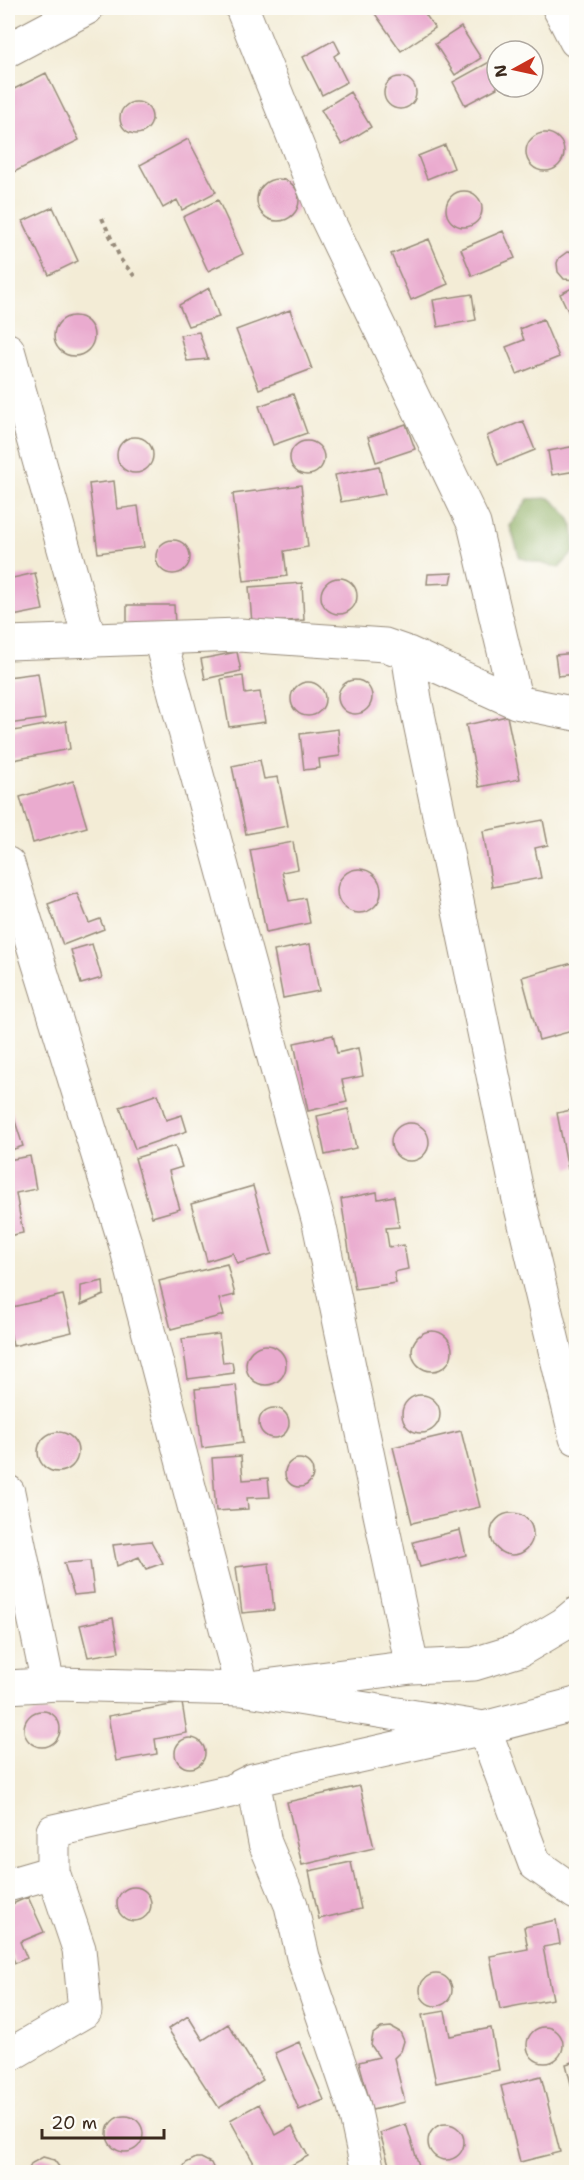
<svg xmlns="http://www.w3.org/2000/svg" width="584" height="2180" font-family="'Shantell Sans',sans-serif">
<rect width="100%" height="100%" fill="#fdfcf7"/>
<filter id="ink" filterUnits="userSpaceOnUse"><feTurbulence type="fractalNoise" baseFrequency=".0167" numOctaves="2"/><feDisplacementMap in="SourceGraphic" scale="12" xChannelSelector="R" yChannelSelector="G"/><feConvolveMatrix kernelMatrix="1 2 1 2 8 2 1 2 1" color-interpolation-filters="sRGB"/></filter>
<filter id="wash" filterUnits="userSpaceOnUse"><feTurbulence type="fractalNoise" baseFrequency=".008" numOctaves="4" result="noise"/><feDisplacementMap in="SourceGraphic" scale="24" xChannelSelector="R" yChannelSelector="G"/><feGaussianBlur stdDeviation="1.35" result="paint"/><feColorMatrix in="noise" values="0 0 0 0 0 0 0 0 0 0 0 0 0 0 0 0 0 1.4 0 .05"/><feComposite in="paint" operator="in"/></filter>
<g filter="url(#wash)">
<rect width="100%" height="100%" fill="#f3ecd6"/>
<path fill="#8bad62" stroke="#636c40" stroke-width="1.5" d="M550 498C572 517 576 524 574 552L559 568 520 558 510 526 528 499Z"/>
<g id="blocks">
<path fill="#eaabcf" d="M371 8H421L435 28 401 51Z
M461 27 481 58 455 75 435 44Z
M334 40 340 52 334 56 347 82 322 95 303 57Z
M493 60 497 67V88L465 105 453 82Z
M46 73 79 140 8 175V92Z
M384 93a16 16 0 1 1 32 0a16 16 0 1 1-32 0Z
M350 92 371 127 342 145 321 110Z
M120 118a16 16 0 1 1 32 0a16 16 0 1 1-32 0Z
M526 152a19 19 0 1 1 38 0a19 19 0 1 1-38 0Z
M188 139 216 192 182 210 177 200 163 208 140 165Z
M445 145 454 168 427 179 418 156Z
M257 200a21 21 0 1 1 42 0a21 21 0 1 1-42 0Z
M446 209a18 18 0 1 1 36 0a18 18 0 1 1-36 0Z
M218 200 243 254 208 271 183 217Z
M53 207 78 261 49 275 23 221Z
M503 231 515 258 472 276 461 249Z
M429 239 448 284 411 300 391 254Z
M567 252 576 253V280L564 279 558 272 557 263 559 258Z
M576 286V328L560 294Z
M209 288 219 317 188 326 179 305Z
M472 294 476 320 438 327 433 300Z
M290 310 312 369 259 389 236 330Z
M54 336a20 20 0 1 1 40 0a20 20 0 1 1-40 0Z
M543 319 559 357 517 374 506 347 524 340 520 329Z
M199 332 208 359 187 361 180 335Z
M293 394 307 433 273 445 259 406Z
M523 421 535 450 498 465 487 436Z
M406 424 415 449 376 462 368 437Z
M117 455a18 18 0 1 1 36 0a18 18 0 1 1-36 0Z
M290 458a17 17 0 1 1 34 0a17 17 0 1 1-34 0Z
M576 446V471L552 475 548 451Z
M379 466 385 494 341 502 335 475Z
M114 481 117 509 138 506 144 547 98 553 89 484Z
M301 485 308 547 284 551 287 576 244 581 233 494Z
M156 557a17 17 0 1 1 34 0a17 17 0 1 1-34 0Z
M35 573 43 610 8 617V579Z
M453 573 451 583 427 584 428 574Z
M321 596a18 18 0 1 1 36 0a18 18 0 1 1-36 0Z
M302 583 304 620 252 623 249 587Z
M127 605H174L175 625H127Z
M237 652 241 671 205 679 201 659Z
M576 653V674L558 676 555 655Z
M38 673 45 719 8 724V677Z
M243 676 245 694 260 692 265 722 229 727 221 679Z
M338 697a17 17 0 1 1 34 0a17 17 0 1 1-34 0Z
M291 699a17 17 0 1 1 34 0a17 17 0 1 1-34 0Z
M507 716 520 779 479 787 466 725Z
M66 721 70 749 8 761V732Z
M338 729 340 756 319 759 320 768 304 770 300 734Z
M260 760 264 779 278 777 288 826 246 834 232 766Z
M73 781 87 827 33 843 20 797Z
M543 820 548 845 535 848 541 878 492 887 483 831Z
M293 842 298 869 282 872 289 901 305 898 310 923 266 932 250 850Z
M337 891a22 22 0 1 1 44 0a22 22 0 1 1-44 0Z
M77 893 89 923 100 919 104 929 63 945 48 904Z
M92 944 102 978 81 984 71 950Z
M310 944 319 991 283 998 274 951Z
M576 962V1030L539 1040 522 977Z
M333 1035 337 1053 358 1048 363 1076 342 1080 347 1102 308 1111 294 1043Z
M158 1094 166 1120 182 1115 187 1131 135 1149 120 1107Z
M348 1109 356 1148 325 1155 317 1116Z
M576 1109V1167L568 1169 557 1113Z
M12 1112 23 1146 8 1151V1114Z
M391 1142a19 19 0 1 1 38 0a19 19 0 1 1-38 0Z
M175 1146 182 1167 169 1171 180 1209 152 1217 135 1158Z
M30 1156 36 1189 16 1193 23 1233 8 1236V1160Z
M253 1186 272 1254 237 1264 233 1253 207 1261 191 1204Z
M377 1192 378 1199 394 1196 399 1227 386 1228 389 1247 404 1245 408 1269 394 1272 396 1283 355 1289 341 1199Z
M227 1264 235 1295 219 1299 224 1315 171 1329 159 1281Z
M103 1281 104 1295 81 1305V1286Z
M63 1295 72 1332 13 1346 8 1322V1308Z
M412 1351a20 20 0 1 1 40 0a20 20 0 1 1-40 0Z
M219 1334 223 1363 232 1362 234 1373 188 1379 182 1339Z
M246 1365a20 20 0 1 1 40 0a20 20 0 1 1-40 0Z
M236 1385 243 1443 202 1448 195 1389Z
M402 1414a19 19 0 1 1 38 0a19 19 0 1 1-38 0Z
M259 1423a15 15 0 1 1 30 0a15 15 0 1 1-30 0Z
M461 1431 480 1507 412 1523 393 1447Z
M38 1452a20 20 0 1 1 40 0a20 20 0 1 1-40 0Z
M241 1456 243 1480 268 1478 270 1497 247 1498 248 1509 216 1511 212 1458Z
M285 1473a14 14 0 1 1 28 0a14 14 0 1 1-28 0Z
M491 1534a21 21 0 1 1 42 0a21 21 0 1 1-42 0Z
M460 1530 466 1555 420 1567 413 1542Z
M151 1541 163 1563 146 1569 139 1557 117 1566 113 1545Z
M90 1561 94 1593 74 1595 64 1563Z
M269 1563 274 1610 242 1613 236 1567Z
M113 1618 119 1652 88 1657 80 1625Z
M182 1703 187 1733 155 1739 157 1754 116 1761 108 1716Z
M24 1729a18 18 0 1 1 36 0a18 18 0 1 1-36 0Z
M175 1753a15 15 0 1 1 30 0a15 15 0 1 1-30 0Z
M360 1786 374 1848 302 1865 287 1802Z
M351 1862 361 1909 319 1919 309 1871Z
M117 1904a17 17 0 1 1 34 0a17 17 0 1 1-34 0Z
M28 1897 44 1932 20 1942 27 1958 15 1963 8 1946V1906Z
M556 1920 560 1944 543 1947 553 1999 500 2009 490 1956 528 1949 524 1927Z
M420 1990a16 16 0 1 1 32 0a16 16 0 1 1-32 0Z
M445 2011 450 2036 491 2028 499 2070 436 2083 422 2015Z
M188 2016 203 2040 228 2024 263 2080 219 2108 168 2029Z
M527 2045a18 18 0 1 1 36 0a18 18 0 1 1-36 0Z
M391 2027 400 2032 404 2041 401 2051 394 2058 405 2102 372 2110 359 2062 379 2057 371 2045 373 2034 381 2028Z
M299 2042 324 2100 299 2110 275 2053Z
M576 2061V2091L573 2092 566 2064Z
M541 2076 560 2152 520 2162 501 2086Z
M259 2104 276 2135 292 2126 308 2156 279 2172H259L230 2120Z
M107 2134a18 18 0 1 1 36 0a18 18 0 1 1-36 0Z
M428 2142a18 18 0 1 1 36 0a18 18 0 1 1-36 0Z
M406 2124 420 2169 408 2172H391L380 2133Z
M43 2157 54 2160 63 2172H27L32 2163Z
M196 2158H201L211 2163 215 2172H180L186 2163Z"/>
</g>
</g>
<g filter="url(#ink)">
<use href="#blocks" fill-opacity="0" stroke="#978b7a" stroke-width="1.5"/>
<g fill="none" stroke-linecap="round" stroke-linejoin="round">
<defs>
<path id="minor" d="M242 8 323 210 474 524 516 702
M559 8 576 41
M8 50 87 8
M8 350 90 641
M160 639 319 1223 412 1667
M8 643 239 635 385 645 408 653 516 702 576 714
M408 653 415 699 517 1191 576 1438
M8 864 126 1246 242 1689 484 1728
M8 1492 48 1684
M8 1687 58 1684 242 1689 412 1667 474 1664 520 1650 564 1624 576 1614
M484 1728 535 1864 576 1893
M253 1780 265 1843 291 1905 303 1957 354 2107 368 2172
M8 1885 53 1872
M8 2056 85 2011 79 1949 53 1872V1831L231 1791 253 1780 484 1728 576 1704"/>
</defs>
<use href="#minor" stroke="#978b7a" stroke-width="35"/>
<path stroke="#978b7a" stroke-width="4" stroke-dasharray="4.5 4.5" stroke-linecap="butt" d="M102 218 121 260 136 278"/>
<use href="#minor" stroke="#fff" stroke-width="33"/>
</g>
</g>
<rect width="584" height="2180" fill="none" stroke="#fdfcf7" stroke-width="30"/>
<g transform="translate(515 69) rotate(262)"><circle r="28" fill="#fdfcf7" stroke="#afa8a0" stroke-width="1.5"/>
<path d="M0-4.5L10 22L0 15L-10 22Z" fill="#c8321e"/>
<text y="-9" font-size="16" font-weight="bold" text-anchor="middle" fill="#3b2a1e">N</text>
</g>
<path d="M42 2129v9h122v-9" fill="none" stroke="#3b2a1e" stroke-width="3"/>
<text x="51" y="2129" font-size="18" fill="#3b2a1e" stroke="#fdfcf7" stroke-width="4.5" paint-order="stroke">20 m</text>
</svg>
